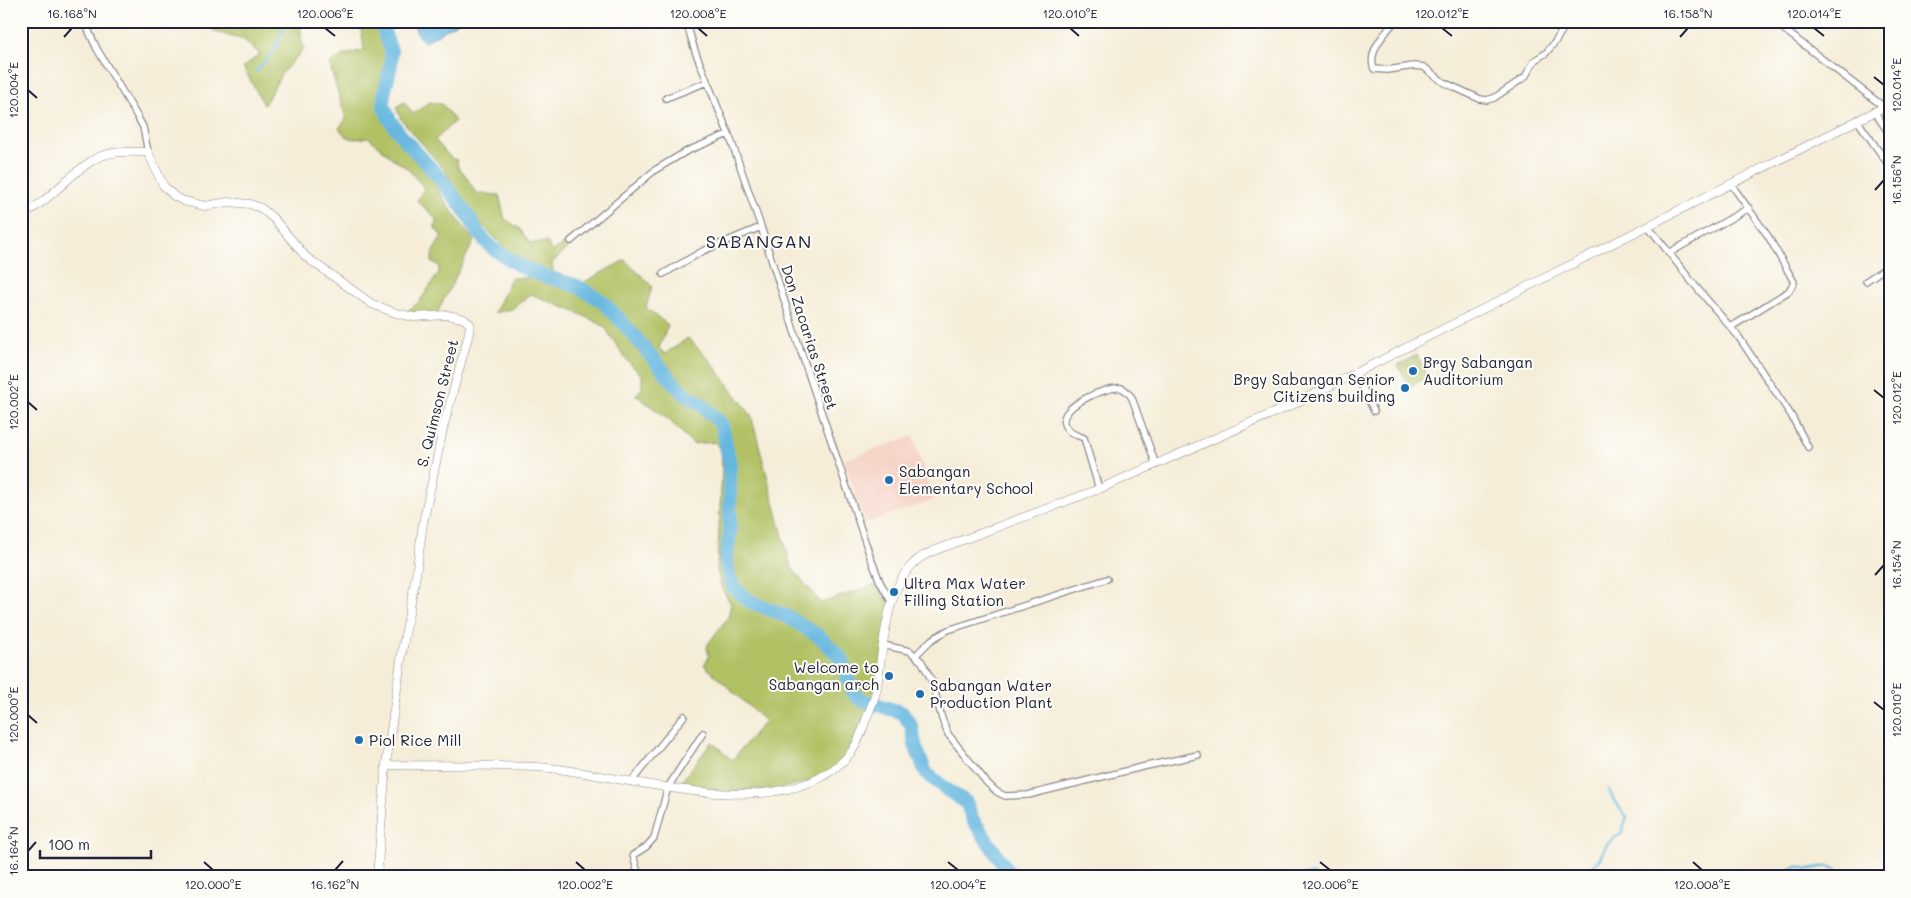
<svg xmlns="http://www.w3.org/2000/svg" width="1911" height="898" font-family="Mali,sans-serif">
<rect width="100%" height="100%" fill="#fdfcf7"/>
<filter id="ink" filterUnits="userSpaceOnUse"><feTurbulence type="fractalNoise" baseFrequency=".02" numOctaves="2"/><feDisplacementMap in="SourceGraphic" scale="10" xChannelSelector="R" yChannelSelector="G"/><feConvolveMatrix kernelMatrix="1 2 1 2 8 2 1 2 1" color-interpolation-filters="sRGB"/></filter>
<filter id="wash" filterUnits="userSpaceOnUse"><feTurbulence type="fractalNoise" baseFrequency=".0096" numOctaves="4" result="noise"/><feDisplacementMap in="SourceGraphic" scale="20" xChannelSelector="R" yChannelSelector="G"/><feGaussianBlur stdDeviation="1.12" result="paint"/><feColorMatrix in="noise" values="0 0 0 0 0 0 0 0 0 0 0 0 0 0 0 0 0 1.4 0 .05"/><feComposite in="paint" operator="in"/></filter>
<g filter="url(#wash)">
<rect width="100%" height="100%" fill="#f5edd8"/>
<path fill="#f6d2c5" d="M913 436 934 500 865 523 844 460Z"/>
<path fill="#b1c163" stroke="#6a724f" d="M206 21H301V39L304 49 282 73 264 105 243 67 260 54 244 40 215 32Z
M360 21H375L392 50 389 61 381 81 380 93 381 109 387 124 398 142 429 170 435 184 448 206 474 241 434 319 404 314 419 302 439 273V265L432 263C431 252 436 246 442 237L435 228 436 218 417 201 424 188 408 169 392 158 368 137C354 140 348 141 339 128L346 119 329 63 344 55 364 50Z
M404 102 413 114 430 102 442 104 455 121 435 140 451 158 457 160 458 168 464 173 476 193 499 195 505 219 519 228 530 243 547 242 552 252 579 232 581 235 552 263 554 277 577 286 625 260 652 286 646 308 668 325 659 348 665 354 688 338 709 359 751 415 791 567 821 603 880 583 893 609 888 643 881 669 854 752 838 769 825 778 769 791H719L677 787 712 742 732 760 765 721 704 665 709 656 707 648 708 644 728 617 731 604 722 589 717 570 722 468 721 451 715 442 693 444 669 420 636 395 642 388V376L625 358 604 326 580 314 531 294 512 309 495 313 511 278 552 277 538 272 525 259 509 252 476 219 443 168 401 119 396 107Z
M1417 355 1428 377 1409 387 1398 365Z"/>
<path fill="#65b7e0" stroke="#446c8e" d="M412 21H460L425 42 418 36Z"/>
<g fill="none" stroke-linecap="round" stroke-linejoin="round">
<path stroke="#65b7e0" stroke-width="2.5" d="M256 72C269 56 283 42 284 21
M1297 877 1301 875H1314L1315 877
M1584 877 1600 858 1607 844 1622 832 1627 817 1616 804 1608 789
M1779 877C1784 873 1790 868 1797 867 1801 866 1805 869 1809 869 1821 868 1827 863 1839 871L1837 877
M1875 877 1877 872 1886 869 1890 872"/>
<path stroke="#65b7e0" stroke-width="14" d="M380 21 391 51V65L384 94V107L390 120 402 137 439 177 468 215 478 233 492 248 520 266 541 275 577 286 602 301 623 323 673 382 685 394 702 405 722 425 730 464V533L726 559 729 577 734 588 749 601 788 617 820 637 842 659 852 691 859 699 903 713 912 727 915 745 926 773 947 790 966 802 973 820 1012 877"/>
</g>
</g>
<g filter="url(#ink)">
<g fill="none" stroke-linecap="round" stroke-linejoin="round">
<defs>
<path id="minor" d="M686 21 695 51 731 140 761 227 796 337 870 556 880 582 892 603
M1395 21C1385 33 1367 52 1374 69L1387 70 1414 66 1424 67 1443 82 1480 99 1487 100 1494 98 1525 77 1535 60 1546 53 1555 42 1568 21
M1773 21 1884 107
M86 25 97 49 137 116 143 127 148 152
M666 98 707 82
M1874 111 1890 135
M1857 120 1890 167
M1648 226 1692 282 1738 336 1791 415 1808 447
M571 241 655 170 687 151 728 134
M1669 253 1749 208
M663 274 703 251 761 227
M1866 281 1890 265
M1731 327 1789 291 1794 282 1768 236 1731 184
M1356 374 1374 411
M1099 489 1084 438C1077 435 1069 434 1065 426 1055 407 1107 386 1121 388 1126 389 1129 394 1132 398L1156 465
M883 645 910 651 922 662 932 681 942 719 948 734 987 783 997 792 1005 796 1028 795 1142 767 1198 755
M916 655 931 640 948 630 1107 579
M631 782 684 716
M639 877 633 855 646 847 654 838 668 787 703 733"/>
<path id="tertiary" d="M21 215C50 202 68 174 95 159 110 150 132 152 148 152L163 185 174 196 184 201 205 206 228 202 250 204 261 208 274 219 306 257 372 304 396 313 414 317 447 315 457 317 464 319 470 324 469 333 444 425 423 523 416 575 403 646 386 765 377 877
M386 765C424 765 462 765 500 766 516 767 533 766 549 768 632 776 791 831 852 751 859 741 863 729 867 717 870 709 874 700 876 692 883 654 884 591 914 563 920 557 928 553 936 550L1099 489 1294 404 1890 104"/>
</defs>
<use href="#minor" stroke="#8c888a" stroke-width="8"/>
<use href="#tertiary" stroke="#8c888a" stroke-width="9"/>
<use href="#minor" stroke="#fff" stroke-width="5.5"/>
<use href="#tertiary" stroke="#fff" stroke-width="8"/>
</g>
</g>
<path fill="none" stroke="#22223b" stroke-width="2" d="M325 28 335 36M698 28 707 36M1070 28 1079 36M1442 28 1452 36M1814 28 1824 36M64 37 72 28M1680 37 1688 28M1874 77 1884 85M28 90 37 98M1875 190 1884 180M1874 390 1884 398M28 402 37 410M1875 575 1884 565M1874 702 1884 710M28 715 37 723M28 851 36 842M204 862 213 870M576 862 585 870M948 862 958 870M1320 862 1330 870M1693 862 1702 870M335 870 343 861"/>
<g fill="#1f6fb2" stroke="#fdfcf7" stroke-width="2">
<circle cx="1413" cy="371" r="5"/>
<circle cx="1405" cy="388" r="5"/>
<circle cx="889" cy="480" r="5"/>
<circle cx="894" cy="592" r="5"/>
<circle cx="889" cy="676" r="5"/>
<circle cx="920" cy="694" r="5"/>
<circle cx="359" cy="740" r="5"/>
</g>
<g text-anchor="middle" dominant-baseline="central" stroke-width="4" stroke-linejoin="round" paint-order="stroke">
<g font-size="15" fill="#22223b" stroke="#fdfcf7">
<text transform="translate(810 337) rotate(72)">Don Zacarias Street</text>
<text transform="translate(437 403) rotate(-76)">S. Quimson Street</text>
</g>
<g font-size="15" fill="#22223b" stroke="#fdfcf7" text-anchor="start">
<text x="1423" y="362">Brgy Sabangan<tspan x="1423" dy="17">Auditorium</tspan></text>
<text x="1395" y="379" text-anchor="end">Brgy Sabangan Senior<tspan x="1395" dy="17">Citizens building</tspan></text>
<text x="899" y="471">Sabangan<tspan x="899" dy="17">Elementary School</tspan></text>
<text x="904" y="583">Ultra Max Water<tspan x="904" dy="17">Filling Station</tspan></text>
<text x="879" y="667" text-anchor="end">Welcome to<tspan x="879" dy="17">Sabangan arch</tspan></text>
<text x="930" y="685">Sabangan Water<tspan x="930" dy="17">Production Plant</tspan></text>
<text x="369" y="740">Piol Rice Mill</text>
</g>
<g font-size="18" letter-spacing="1" fill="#22223b" stroke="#fdfcf7">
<text x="759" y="241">SABANGAN</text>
</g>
</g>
<rect width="1911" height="898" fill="none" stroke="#fdfcf7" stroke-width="55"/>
<path d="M40 850v8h111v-8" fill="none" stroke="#22223b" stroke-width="2.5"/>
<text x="48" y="850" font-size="15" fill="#22223b" stroke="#fdfcf7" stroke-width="4" paint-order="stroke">100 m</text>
<rect x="28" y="28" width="1856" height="842" fill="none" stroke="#22223b" stroke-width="2"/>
<g font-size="12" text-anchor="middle" fill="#22223b">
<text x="72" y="18">16.168°N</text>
<text x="325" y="18">120.006°E</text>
<text x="698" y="18">120.008°E</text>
<text x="1070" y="18">120.010°E</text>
<text x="1442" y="18">120.012°E</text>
<text x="1688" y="18">16.158°N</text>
<text x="1814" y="18">120.014°E</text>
<text transform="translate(1897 85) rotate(-90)" y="4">120.014°E</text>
<text transform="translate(14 90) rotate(-90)" y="4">120.004°E</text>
<text transform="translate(1897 180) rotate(-90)" y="4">16.156°N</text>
<text transform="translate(1897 398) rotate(-90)" y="4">120.012°E</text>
<text transform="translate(14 402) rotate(-90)" y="4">120.002°E</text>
<text transform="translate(1897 565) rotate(-90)" y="4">16.154°N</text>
<text transform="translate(1897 710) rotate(-90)" y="4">120.010°E</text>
<text transform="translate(14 715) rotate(-90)" y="4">120.000°E</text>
<text transform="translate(14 851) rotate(-90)" y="4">16.164°N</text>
<text x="213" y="889">120.000°E</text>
<text x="335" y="889">16.162°N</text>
<text x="585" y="889">120.002°E</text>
<text x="958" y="889">120.004°E</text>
<text x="1330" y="889">120.006°E</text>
<text x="1702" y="889">120.008°E</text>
</g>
</svg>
